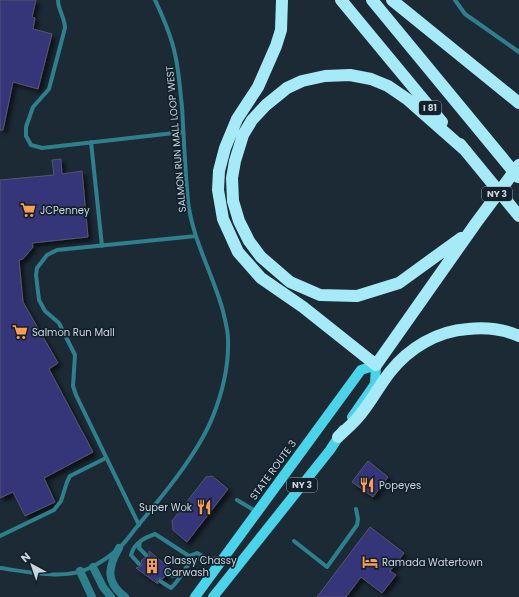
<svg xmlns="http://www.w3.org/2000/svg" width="519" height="597" font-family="Poppins,sans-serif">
<defs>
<filter id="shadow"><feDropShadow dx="3.5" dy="3.5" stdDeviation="2" flood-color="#0009"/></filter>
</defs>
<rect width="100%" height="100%" fill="#1c2a36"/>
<path fill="#35347a" stroke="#555769" filter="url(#shadow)" d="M0 0H36L32 17 35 18 33 29 52 34 38 89 13 82 3 130H0Z
M61 159 62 174 82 171 88 237 32 243 33 247 23 259 19 260 23 302 58 363 49 369 93 452 44 478 55 502 25 516 13 492 0 498V180L54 175 52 160Z
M368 461 388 477 373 497 352 482Z
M212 476 228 489 187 542 173 530 172 521 206 477Z
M370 527 404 553 390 571 396 575 382 593 361 577 346 597H317Z
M149 551 171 569 166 570 165 572 166 575 163 579 160 578 157 579V581L158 584 136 568 142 566V564L141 561 144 558 149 557Z"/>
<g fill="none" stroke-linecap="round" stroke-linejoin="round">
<path stroke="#2f808d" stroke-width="4" d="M58 0C58 10 65 18 65 28L49 89 33 107 26 127V136L31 145 42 148 183 132
M455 0 465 14 519 52
M91 142 102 246
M237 500 257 512
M139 525 76 395 73 386 75 355 59 323 45 311 39 300 36 275 37 268 47 255 57 250 196 236
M0 536 54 510 61 501 67 482 70 476 106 458
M294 541 327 567 357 525 358 519 356 509
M140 542 139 548 146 555
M139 564 131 555C134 543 144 538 155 534L189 556 197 553 208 559 222 558
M0 568C29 572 64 581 92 567 101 562 112 555 119 548 127 541 133 531 140 523 164 494 199 452 213 416 223 391 229 366 228 339 228 330 225 320 223 311 213 274 192 239 188 201 185 170 184 139 182 107 180 90 179 71 175 54 171 35 163 17 155 0
M168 572 173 576H178L181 573
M160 581 171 588C181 579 184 568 193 559H205"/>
<path stroke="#2f808d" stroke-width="8" d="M119 548C108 567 105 582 125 597
M93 567 103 587 111 597
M80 571 92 597"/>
<path stroke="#4ad4ea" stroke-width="10" d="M195 597 353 381 361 370 376 365 375 384 352 417
M213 597 330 450 343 430"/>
<path stroke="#a6eaf7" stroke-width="12" d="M282 0 281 30 276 46 258 87 237 119 225 148 219 171 218 190 223 219 238 252 261 278 303 307 376 365 476 223 519 165
M341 0 442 122
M372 0 518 177
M392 0 519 103
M460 144 519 216
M461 238 399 283 357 296 320 295 290 282 261 257 249 241 239 221 233 201 232 178 235 161 243 135 252 120 266 105 287 88 302 81 325 76 350 75 371 79 388 86 407 99 466 151
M338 437C346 429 354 423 360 415 371 402 379 386 390 372 409 348 437 331 468 329 486 327 503 329 519 336"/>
</g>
<defs>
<symbol id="supermarket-bare" viewBox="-9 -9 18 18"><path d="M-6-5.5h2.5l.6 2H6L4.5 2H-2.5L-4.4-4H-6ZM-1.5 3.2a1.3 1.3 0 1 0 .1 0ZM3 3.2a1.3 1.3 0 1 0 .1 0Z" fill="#fb9e50" stroke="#13212c" stroke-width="2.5" paint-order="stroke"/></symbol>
<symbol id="restaurant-bare" viewBox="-9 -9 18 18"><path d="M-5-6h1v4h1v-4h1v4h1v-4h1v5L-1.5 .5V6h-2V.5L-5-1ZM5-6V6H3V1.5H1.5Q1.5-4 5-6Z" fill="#fb9e50" stroke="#13212c" stroke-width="2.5" paint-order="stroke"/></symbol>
<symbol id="hotel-bare" viewBox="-9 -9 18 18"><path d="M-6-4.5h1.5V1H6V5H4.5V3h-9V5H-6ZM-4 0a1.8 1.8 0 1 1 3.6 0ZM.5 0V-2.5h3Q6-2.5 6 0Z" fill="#fb9e50" stroke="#13212c" stroke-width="2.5" paint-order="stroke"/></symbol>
<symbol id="building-bare" viewBox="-9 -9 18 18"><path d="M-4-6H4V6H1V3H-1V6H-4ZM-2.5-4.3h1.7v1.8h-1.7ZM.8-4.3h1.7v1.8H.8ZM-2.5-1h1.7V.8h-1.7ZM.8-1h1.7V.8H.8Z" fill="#fb9e50" stroke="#13212c" stroke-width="2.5" paint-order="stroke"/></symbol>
</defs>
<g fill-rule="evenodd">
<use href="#supermarket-bare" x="17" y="199" width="22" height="22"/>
<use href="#supermarket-bare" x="9" y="321" width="22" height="22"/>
<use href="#restaurant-bare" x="356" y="474" width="22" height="22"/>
<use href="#restaurant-bare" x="193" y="496" width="22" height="22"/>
<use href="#hotel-bare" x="359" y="551" width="22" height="22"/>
<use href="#building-bare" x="141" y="555" width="22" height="22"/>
</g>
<g text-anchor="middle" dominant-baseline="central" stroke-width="3.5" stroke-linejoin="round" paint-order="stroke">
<g fill="#13212c" stroke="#949fa8" stroke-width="1">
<rect x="419" y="101" width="22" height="14" rx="3"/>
<rect x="482" y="187" width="30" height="14" rx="3"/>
<rect x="287" y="478" width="30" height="14" rx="3"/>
</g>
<g font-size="9" font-weight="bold" fill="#ccd5dd">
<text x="430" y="108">I 81</text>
<text x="497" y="194">NY 3</text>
<text x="302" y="485">NY 3</text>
</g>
<g font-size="10" fill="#ccd5dd" stroke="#13212c">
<text transform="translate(176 139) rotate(-95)">SALMON RUN MALL LOOP WEST</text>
<text transform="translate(273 470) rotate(-54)">STATE ROUTE 3</text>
</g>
<g font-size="10" fill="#ccd5dd" stroke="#13212c" text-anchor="start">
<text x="40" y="210">JCPenney</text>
<text x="32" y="332">Salmon Run Mall</text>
<text x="379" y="485">Popeyes</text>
<text x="192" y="507" text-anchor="end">Super Wok</text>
<text x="164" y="560">Classy Chassy<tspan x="164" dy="12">Carwash</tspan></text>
<text x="382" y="562">Ramada Watertown</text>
</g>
</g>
<g transform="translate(32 565) rotate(320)" stroke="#13212c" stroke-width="3" paint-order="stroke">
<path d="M0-3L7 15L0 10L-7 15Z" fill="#ccd5dd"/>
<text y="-6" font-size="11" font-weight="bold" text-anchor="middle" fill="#ccd5dd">N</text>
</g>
</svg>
